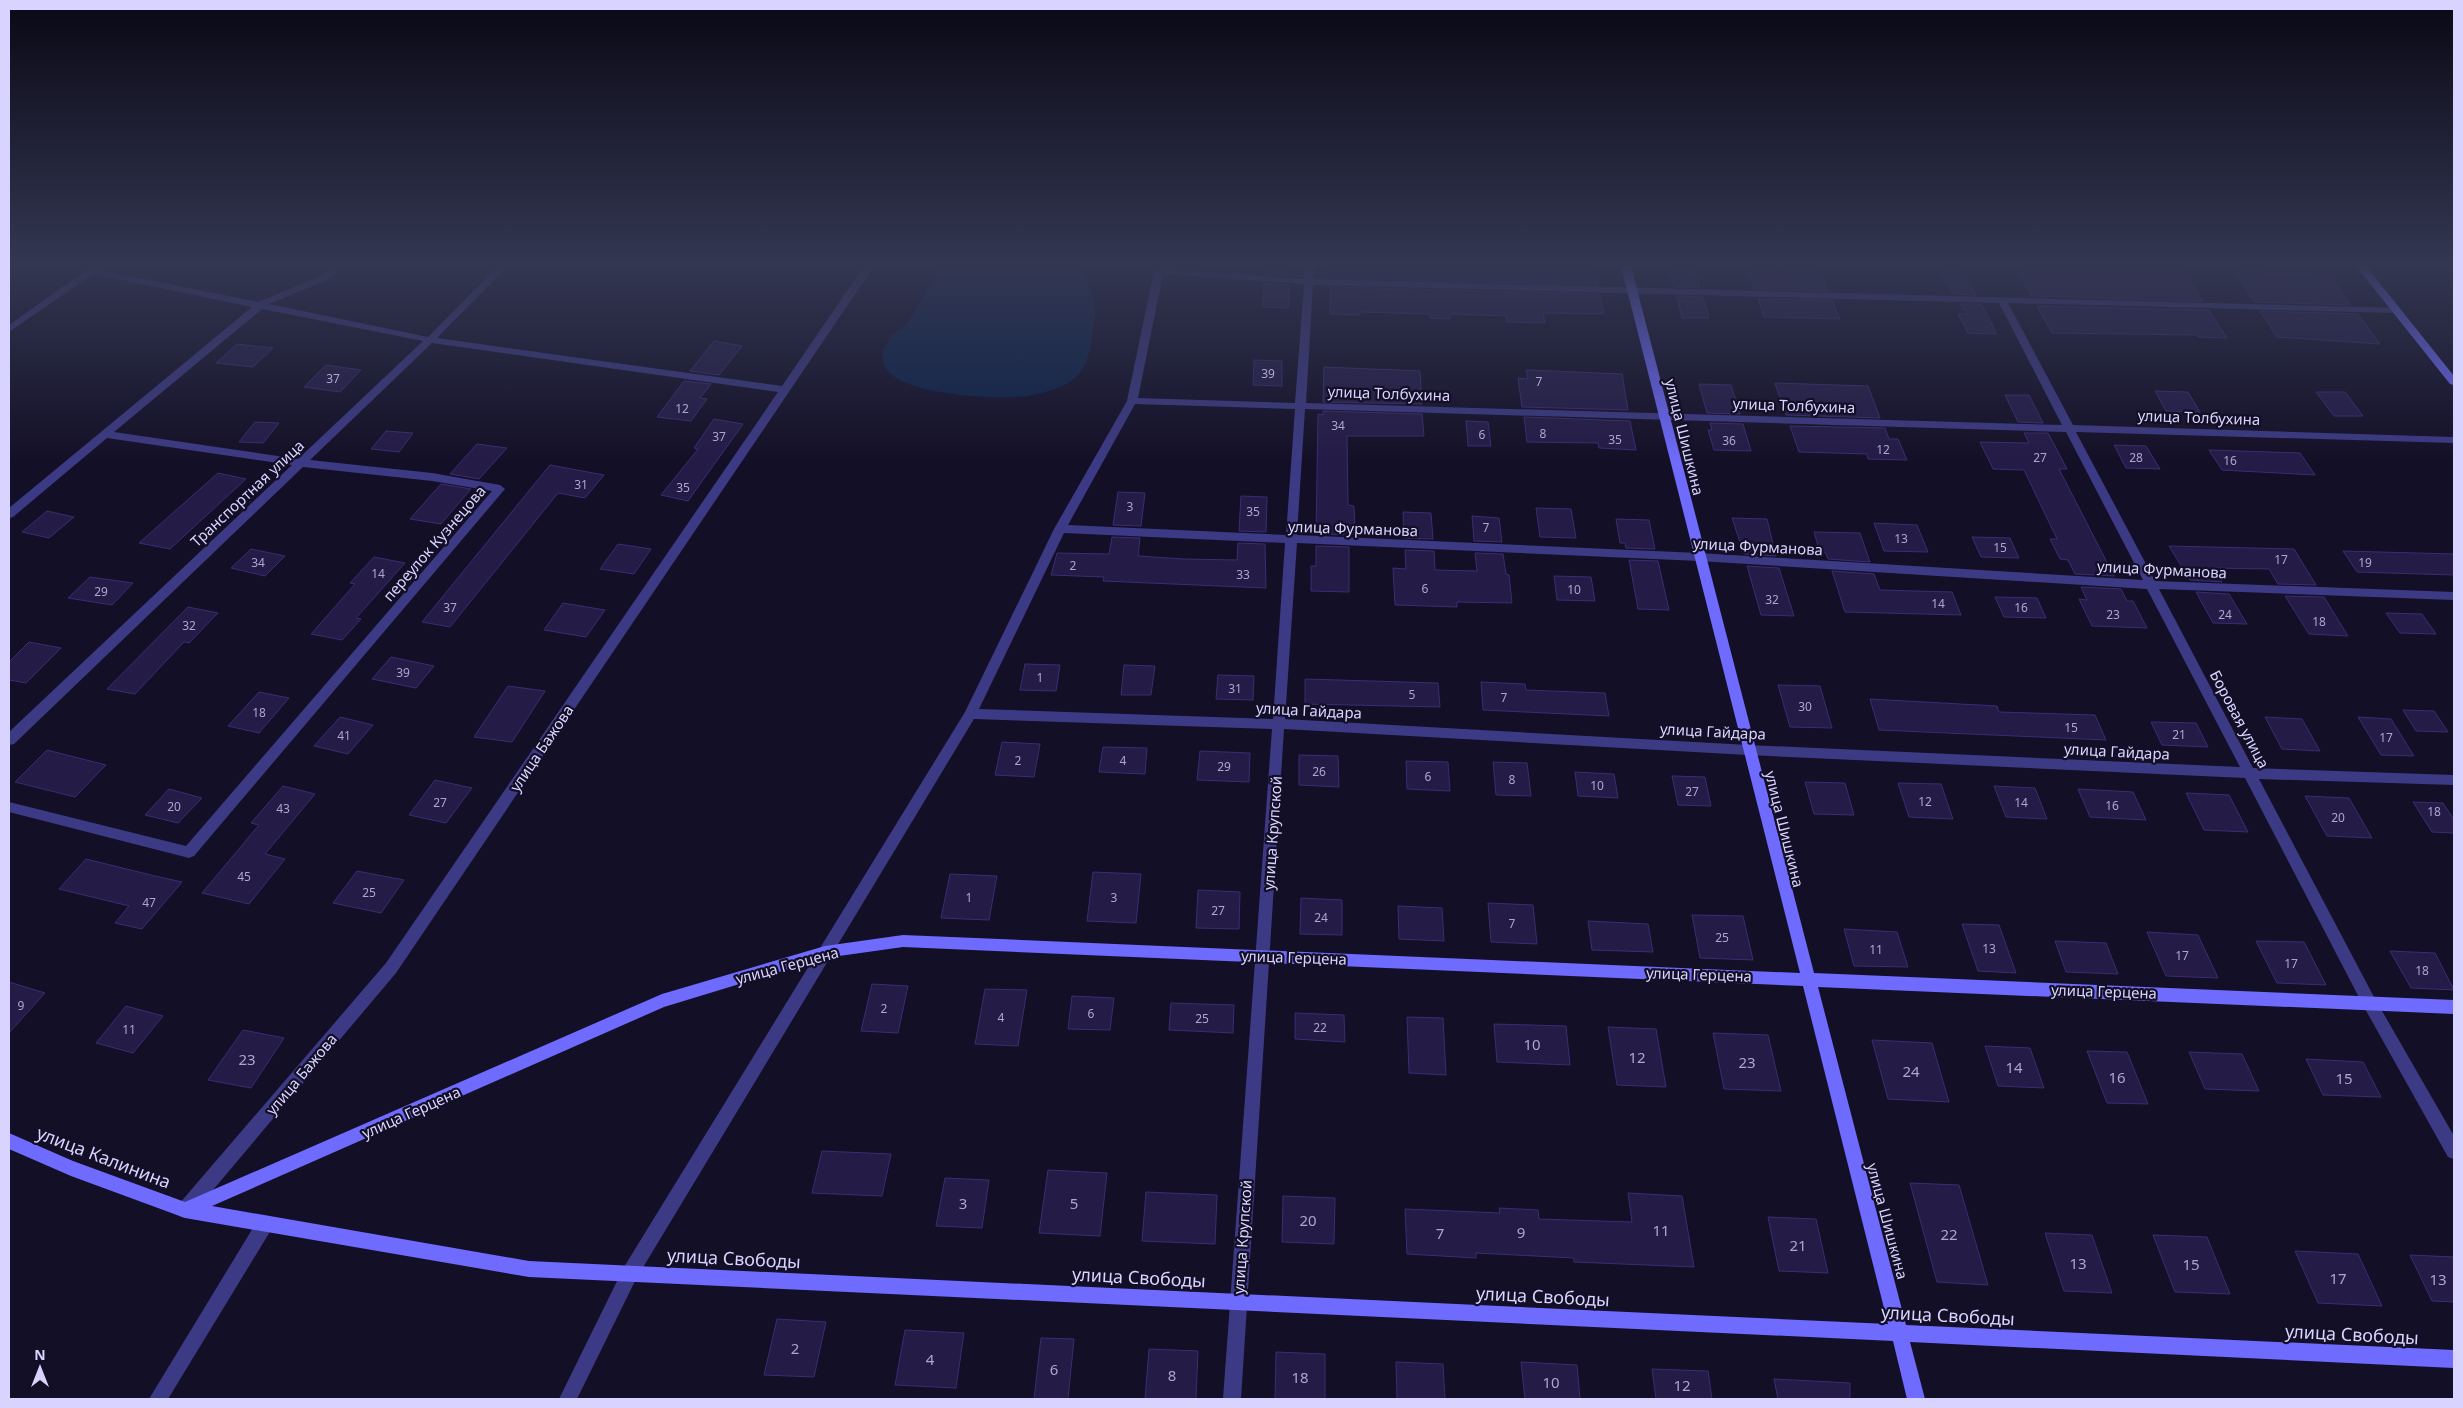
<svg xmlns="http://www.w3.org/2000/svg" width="2463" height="1408" font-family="'Noto Sans',sans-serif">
<rect width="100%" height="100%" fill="#130f26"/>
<path fill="#0c2248" d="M941 266H1076C1090 278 1097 304 1094 322 1091 341 1091 364 1075 378 1064 387 1047 392 1033 395 1004 401 900 396 885 367 883 363 883 357 882 352L891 336 908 323Z"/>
<path fill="#241b47" stroke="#3b2d73" d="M1265 266H1290V276L1265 274Z
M1330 266H1594L1598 285 1330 278Z
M1668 266H1694L1700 287H1674Z
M1746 266H1818L1828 291 1754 289Z
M1936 266H1960L1976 295 1954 294Z
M2015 266H2167L2168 268H2182L2203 301 2032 296Z
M2234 270 2330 275 2351 305 2254 302Z
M1264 283 1289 285V308L1263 307Z
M1330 287 1600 294 1604 314 1543 313 1545 323 1507 322 1506 316 1450 314V319L1430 318V314L1360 312V315L1330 314Z
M1677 296 1703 297 1709 318H1682Z
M1758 299 1832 300 1840 319 1764 317Z
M1960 304H1981L1997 334 1968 333 1958 314H1967Z
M2037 306 2209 310 2227 338 2198 337 2197 335 2052 333Z
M2260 311 2358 314 2380 344 2277 337Z
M714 341 742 346 719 375 690 371Z
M237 344 273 348 253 367 216 363Z
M1254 360 1282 361V386L1253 385Z
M326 365 361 370 340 392 304 387Z
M1324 367 1420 371 1422 404 1323 402Z
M1526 370 1622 374 1628 410 1522 407 1518 378 1528 379Z
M684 381 711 384 700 398 707 399 691 421 657 417Z
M1775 383 1868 386 1880 418 1786 415Z
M1699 384 1731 385 1740 414 1707 413Z
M2155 391 2188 392 2200 412 2166 411Z
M2316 392H2345L2363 416H2334Z
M2005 395H2029L2043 423 2018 422Z
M1323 411 1422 414 1424 436H1347L1348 505 1354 506 1355 532H1348V535L1316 534 1318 414 1323 415Z
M1524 417 1630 421 1636 450 1599 448 1598 443 1527 442Z
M714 419 743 424 688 501 661 495 698 449 694 448Z
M1466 421 1488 422 1491 446H1468Z
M255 422 279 423 263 443 239 442Z
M1710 423 1743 424 1751 451 1714 450 1708 430H1712Z
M1790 426 1885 428 1889 439H1898L1907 460 1868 459 1867 454 1799 452Z
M386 431 413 433 399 452 371 449Z
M2024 433H2048L2067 469H2059L2114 576 2075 574 2068 560 2060 559 2050 539H2057L2024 470 1993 469 1980 442 2029 443Z
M477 444 507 448 479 479 450 474Z
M2114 445 2146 446 2160 469 2126 468Z
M2209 450 2300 453 2315 475 2222 470Z
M550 465 604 475 585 498 558 493 450 627 422 622Z
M218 473 246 479 170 549 139 543Z
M441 484 471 489 441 524 410 519Z
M1118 492 1145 493 1141 526 1113 525Z
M1241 496 1267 497 1266 532 1239 531Z
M1536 508 1571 509 1576 538 1540 537Z
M47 511 74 517 49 538 22 532Z
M1403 512 1431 513 1433 539 1404 538Z
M1472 516 1499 518 1502 542 1474 541Z
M1732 518 1767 519 1776 556 1744 554Z
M1616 519 1649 520 1655 549 1626 548 1625 543H1620Z
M1874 523 1917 525 1928 552 1884 551Z
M1814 532 1860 533 1870 562 1828 559 1825 552H1820Z
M1112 537 1140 538 1138 556 1184 559 1237 560 1238 543 1265 544 1266 588 1103 581 1104 577 1051 575 1057 553 1109 554Z
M1972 537 2010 538 2019 558 1981 557Z
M618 544 651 549 634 574 600 569Z
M1316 546 1349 547V592L1311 591V566H1316Z
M2169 546 2294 549 2316 585 2278 584 2269 569 2214 568 2222 582 2190 580Z
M251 549 285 556 265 576 231 568Z
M1405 550 1434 551 1435 570 1477 571 1475 553 1503 554 1506 574 1509 575 1512 603 1457 602V607L1395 605 1393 568 1406 569Z
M2343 551 2454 554V575L2357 572Z
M374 557 405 563 356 618 361 619 342 640 311 634 355 584 350 583Z
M1629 560 1658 561 1669 610 1638 609Z
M1747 566 1779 568 1794 616 1761 615Z
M1832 571 1874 574 1880 590 1952 592 1961 615 1845 612Z
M1554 576 1591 577 1595 601 1557 600Z
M90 577 133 583 112 605 68 598Z
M2081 587 2121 589 2127 601H2133L2147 628 2092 626 2079 599 2087 600Z
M2196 592 2229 594 2247 624 2213 623Z
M2285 596 2324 597 2348 636 2309 634Z
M1995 597 2037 598 2046 618 2004 617Z
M563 603 605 610 586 637 544 630Z
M188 607 218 613 189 643 184 642 135 694 107 689Z
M2386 613 2422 614 2436 634 2400 633Z
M29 642 61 648 26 683 9 680V662Z
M391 657 434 666 416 688 372 679Z
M1025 664 1060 665 1056 691 1020 690Z
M1124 665 1155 666 1151 695H1121Z
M1218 675 1254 676 1253 700 1216 699Z
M1305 679 1438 683 1440 707 1305 704Z
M1481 682 1525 684 1526 690 1605 693 1609 716 1483 710Z
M1778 685 1820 686 1832 728 1790 727Z
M508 686 545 691 512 742 474 737Z
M259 692 289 698 259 733 228 726Z
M1870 699 1997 706 1999 712 2095 715 2106 740 1879 730Z
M2403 710 2434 711 2448 732 2416 731Z
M340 717 373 725 348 754 314 746Z
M2265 717 2302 719 2320 751 2282 749Z
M2358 717 2391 719 2414 756 2381 755Z
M2151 722 2196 723 2208 747 2162 745Z
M1002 742 1040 744 1034 777 995 775Z
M1103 747 1147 748 1145 774 1099 772Z
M47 750 106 765 75 797 15 782Z
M1200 751 1250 753 1249 782 1197 780Z
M1299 755 1338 756 1339 787 1299 785Z
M1406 761 1448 762 1450 791 1407 789Z
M1493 762 1527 763 1531 796 1496 795Z
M1575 772 1614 774 1618 798 1578 796Z
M1672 776 1705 777 1711 806 1678 805Z
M435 780 472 788 446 823 409 815Z
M1805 782 1845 783 1854 815 1814 814Z
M1898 783 1941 784 1953 819 1909 817Z
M283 786 315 794 265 854 285 859 249 904 202 893 259 825 251 823Z
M1994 786 2035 788 2047 819 2006 817Z
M169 789 202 798 178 823 145 815Z
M2078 789 2133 792 2146 820 2090 817Z
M2186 793 2229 795 2248 832 2204 830Z
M2305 796 2349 798 2372 838 2327 836Z
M2413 802 2443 803 2454 820V833L2432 832Z
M86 859 155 876 182 882 142 929 115 923 129 906 59 889Z
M357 871 404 880 381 913 333 903Z
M1093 872 1141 874 1136 923 1087 921Z
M950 874 997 876 989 920 941 918Z
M1198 890 1240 892 1239 929 1196 928Z
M1301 898 1342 900V935L1300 934Z
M1488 903 1533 905 1537 944 1491 942Z
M1398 906 1442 908 1444 941 1399 939Z
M1692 915 1743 916 1753 960 1700 958Z
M1588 921 1648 924 1653 952 1592 950Z
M1962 924 1999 925 2016 973 1978 971Z
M1844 929 1897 932 1908 967 1854 966Z
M2147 932 2198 935 2218 978 2166 976Z
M2055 941 2106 943 2118 974 2066 972Z
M2256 941 2304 942 2326 985 2277 983Z
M2390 951 2435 953 2454 990 2411 988Z
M9 982 45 993 9 1033Z
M872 984 908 986 898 1033 861 1031Z
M985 989 1027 990 1018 1046 975 1044Z
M1072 996 1114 998 1110 1030 1068 1029Z
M1171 1003 1234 1005 1233 1033 1169 1030Z
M126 1006 163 1016 133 1053 96 1043Z
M1295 1013 1344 1015 1345 1042 1295 1039Z
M1407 1017 1443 1018 1446 1075 1409 1073Z
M1494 1024 1566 1026 1570 1065 1497 1062Z
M1608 1027 1656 1029 1666 1087 1617 1085Z
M243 1030 284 1038 251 1088 208 1080Z
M1713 1033 1768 1035 1781 1091 1724 1089Z
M1872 1040 1932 1043 1949 1102 1888 1099Z
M1985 1046 2030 1048 2044 1088 1998 1086Z
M2087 1051 2127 1052 2148 1104 2107 1103Z
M2189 1052 2242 1054 2259 1091 2205 1089Z
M2306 1059 2363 1062 2381 1097 2323 1095Z
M822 1151 891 1154 882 1196 812 1193Z
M1048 1170 1107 1173 1100 1236 1039 1233Z
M945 1178 989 1180 982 1228 936 1226Z
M1910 1183 1959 1185 1988 1285 1937 1282Z
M1146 1192 1217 1195 1215 1244 1142 1241Z
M1628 1193 1682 1196 1694 1267 1574 1262V1258L1476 1253V1258L1407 1254 1405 1209 1500 1213 1499 1208 1538 1210 1539 1219 1632 1222Z
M1283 1196 1335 1198 1334 1244 1282 1242Z
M1768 1217 1816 1219 1828 1273 1779 1271Z
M2045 1233 2092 1235 2112 1293 2064 1291Z
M2153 1235 2207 1237 2230 1294 2175 1292Z
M2295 1251 2358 1254 2382 1306 2318 1303Z
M2410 1255 2454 1257V1302L2432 1301Z
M777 1319 826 1322 814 1377 764 1375Z
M905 1330 964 1333 956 1388 895 1385Z
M1041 1338 1074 1339 1068 1399H1034Z
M1149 1349 1198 1351 1196 1399H1145Z
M1276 1352 1325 1354V1399H1275Z
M1396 1362 1443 1364 1445 1399H1397Z
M1521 1362 1577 1365 1580 1399H1525Z
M1652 1369 1708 1371 1712 1399H1656Z
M1774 1379 1850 1383V1399H1778Z"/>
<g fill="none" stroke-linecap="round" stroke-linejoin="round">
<path fill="#3d3a85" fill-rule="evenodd" d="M92 266H103L99 270 258 302 321 276 334 266H345L327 280 269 304 428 337 498 266H508L437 338 782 386 864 266H874L396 973 191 1216 185 1218 179 1216 177 1210 179 1204 386 963 778 392 432 343 310 460 432 473 500 485 505 489 194 856 189 858 9 812V802L186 846 492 491 432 481 303 467 14 744 9 745V732L292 465 107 438 13 517 9 518V508L252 307 93 274 9 332V325ZM262 309 423 341 298 459 114 432Z
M1305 266H1315L1314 279 2399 308V312L2396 313 2008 303 2073 425 2454 437V443L2076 432 2155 581 2454 592V600L2159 589 2253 768 2454 775V785L2259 779 2374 997 2454 1136V1159L2448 1157 2364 1007 2245 778 1748 755 1284 729 1241 1399H1223L1272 729 974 719 636 1279 577 1399H559L624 1267 965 712 1054 529 1127 401 1154 271 1159 268 1304 279ZM1163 274 1304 284 1295 403 1138 398ZM1313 285 1999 303 2062 425 1306 403ZM1135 404 1295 409 1286 535 1068 525ZM1305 409 2066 432 2143 580 1699 553 1297 535ZM1064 533 1285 543 1273 719 979 709ZM1297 543 1699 561 2147 589 2240 767 1748 745 1285 719Z
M265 1216 271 1218 273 1224 271 1230 168 1399H149L259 1218Z"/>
<path fill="#6f6bff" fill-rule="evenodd" d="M1621 266H1631L1814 973 2454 1000V1014L1818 987 1906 1325 2454 1350V1368L1910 1342 1925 1399H1907L1893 1341 529 1277 185 1218 71 1176 9 1149V1133L73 1161 185 1202 662 994 825 946 903 935 1800 973ZM903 947 1803 986 1888 1324 529 1261 212 1206 664 1007 825 958Z
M2356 266H2366L2454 376V385L2450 384Z"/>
</g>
<linearGradient id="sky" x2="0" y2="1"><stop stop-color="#0a0815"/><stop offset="0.57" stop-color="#333752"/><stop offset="1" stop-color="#333752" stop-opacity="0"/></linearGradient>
<rect width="2463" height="463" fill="url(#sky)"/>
<g text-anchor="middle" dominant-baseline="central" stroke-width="4.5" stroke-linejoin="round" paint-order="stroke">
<g font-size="12" fill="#aca6d1">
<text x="1268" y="373">39</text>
<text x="333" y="378">37</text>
<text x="1539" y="381">7</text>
<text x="682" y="408">12</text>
<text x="1338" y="425">34</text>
<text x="1543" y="433">8</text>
<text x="1482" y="434">6</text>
<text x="719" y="436">37</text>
<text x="1615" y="439">35</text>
<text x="1729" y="440">36</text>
<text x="1883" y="449">12</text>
<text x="2040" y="457">27</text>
<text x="2136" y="457">28</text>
<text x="2230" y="460">16</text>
<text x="581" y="484">31</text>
<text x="683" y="487">35</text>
<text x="1130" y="506">3</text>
<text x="1253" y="511">35</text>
<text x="1486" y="527">7</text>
<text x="1901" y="538">13</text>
<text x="2000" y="547">15</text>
<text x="2281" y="559">17</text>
<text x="258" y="562">34</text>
<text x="2365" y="562">19</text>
<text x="1073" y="565">2</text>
<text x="378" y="573">14</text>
<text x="1243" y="574">33</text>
<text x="1425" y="588">6</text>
<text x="1574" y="589">10</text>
<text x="101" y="591">29</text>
<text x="1772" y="599">32</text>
<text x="1938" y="603">14</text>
<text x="450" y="607">37</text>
<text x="2021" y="607">16</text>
<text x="2113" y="614">23</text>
<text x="2225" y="614">24</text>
<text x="2319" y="621">18</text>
<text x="189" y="625">32</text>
<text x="403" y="672">39</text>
<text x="1040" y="677">1</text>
<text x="1235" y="688">31</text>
<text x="1412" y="694">5</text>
<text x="1504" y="697">7</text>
<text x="1805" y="706">30</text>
<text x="259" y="712">18</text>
<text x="2071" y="727">15</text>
<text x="2179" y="734">21</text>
<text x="344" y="735">41</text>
<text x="2386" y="737">17</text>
<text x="1018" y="760">2</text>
<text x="1123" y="760">4</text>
<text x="1224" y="766">29</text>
<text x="1319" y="771">26</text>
<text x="1428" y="776">6</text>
<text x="1512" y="779">8</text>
<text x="1597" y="785">10</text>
<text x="1692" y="791">27</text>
<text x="1925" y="801">12</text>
<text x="440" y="802">27</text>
<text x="2021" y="802">14</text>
<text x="2112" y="805">16</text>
<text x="174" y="806">20</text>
<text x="283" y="808">43</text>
<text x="2434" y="811">18</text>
<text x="2338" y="817">20</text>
<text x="244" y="876">45</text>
<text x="369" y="892">25</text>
<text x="969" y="897">1</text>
<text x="1114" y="897">3</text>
<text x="149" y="902">47</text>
<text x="1218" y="910">27</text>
<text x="1321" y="917">24</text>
<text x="1512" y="923">7</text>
<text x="1722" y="937">25</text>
<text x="1989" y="948">13</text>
<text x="1876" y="949">11</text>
<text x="2182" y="955">17</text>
<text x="2291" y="963">17</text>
<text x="2422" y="970">18</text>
<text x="21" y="1005">9</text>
<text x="884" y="1008">2</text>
<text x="1091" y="1013">6</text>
<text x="1001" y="1017">4</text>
<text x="1202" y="1018">25</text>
<text x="1320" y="1027">22</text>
<text x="129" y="1029">11</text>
</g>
<g font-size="15" fill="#d9d4ff" stroke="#130f26">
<text transform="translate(1389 393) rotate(2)">улица Толбухина</text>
<text transform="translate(1794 405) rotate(2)">улица Толбухина</text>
<text transform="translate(2199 417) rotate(2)">улица Толбухина</text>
<text transform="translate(1685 437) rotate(76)">улица Шишкина</text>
<text transform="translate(247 493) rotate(-43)">Транспортная улица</text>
<text transform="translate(1353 528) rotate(2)">улица Фурманова</text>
<text transform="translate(434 543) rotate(-49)">переулок Кузнецова</text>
<text transform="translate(1758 546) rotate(3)">улица Фурманова</text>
<text transform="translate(2162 569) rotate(3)">улица Фурманова</text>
<text transform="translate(1309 710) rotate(3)">улица Гайдара</text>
<text transform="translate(2240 719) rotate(62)">Боровая улица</text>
<text transform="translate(1713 731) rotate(3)">улица Гайдара</text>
<text transform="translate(541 748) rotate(-56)">улица Бажова</text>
<text transform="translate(2117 751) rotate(3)">улица Гайдара</text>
<text transform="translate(1785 829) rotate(76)">улица Шишкина</text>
<text transform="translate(1272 833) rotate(-86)">улица Крупской</text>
<text transform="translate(1294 957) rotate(2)">улица Герцена</text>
<text transform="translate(787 965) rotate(-15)">улица Герцена</text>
<text transform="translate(1699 974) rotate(2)">улица Герцена</text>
<text transform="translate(2104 991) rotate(2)">улица Герцена</text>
<text transform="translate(301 1074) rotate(-50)">улица Бажова</text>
<text transform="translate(411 1112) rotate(-24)">улица Герцена</text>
<text transform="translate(1888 1221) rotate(75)">улица Шишкина</text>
<text transform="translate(1242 1237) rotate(-86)">улица Крупской</text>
</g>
<g font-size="15" fill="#aca6d1">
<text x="1532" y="1044">10</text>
<text x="1637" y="1057">12</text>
<text x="247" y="1059">23</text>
<text x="1747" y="1062">23</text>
<text x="2014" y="1067">14</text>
<text x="1911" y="1071">24</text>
<text x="2117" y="1077">16</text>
<text x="2344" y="1078">15</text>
<text x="963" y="1203">3</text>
<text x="1074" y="1203">5</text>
<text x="1308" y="1220">20</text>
<text x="1661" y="1230">11</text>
<text x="1521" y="1232">9</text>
<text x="1440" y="1233">7</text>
<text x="1949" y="1234">22</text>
<text x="1798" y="1245">21</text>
<text x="2078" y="1263">13</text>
<text x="2191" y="1264">15</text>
<text x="2338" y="1278">17</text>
<text x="2438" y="1279">13</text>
<text x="795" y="1348">2</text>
<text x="930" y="1359">4</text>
<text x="1054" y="1369">6</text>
<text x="1172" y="1375">8</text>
<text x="1300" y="1377">18</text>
<text x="1551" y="1382">10</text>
<text x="1682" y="1385">12</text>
</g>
<g font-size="18" fill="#d9d4ff" stroke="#130f26">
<text transform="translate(104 1157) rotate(21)">улица Калинина</text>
<text transform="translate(734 1258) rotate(3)">улица Свободы</text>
<text transform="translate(1139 1277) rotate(3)">улица Свободы</text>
<text transform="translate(1543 1296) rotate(3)">улица Свободы</text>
<text transform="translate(1948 1315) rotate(3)">улица Свободы</text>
<text transform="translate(2352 1334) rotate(3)">улица Свободы</text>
</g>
</g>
<rect width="2463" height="1408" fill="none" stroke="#d9d4ff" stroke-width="20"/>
<g transform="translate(40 1368)" stroke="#130f26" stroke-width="4" paint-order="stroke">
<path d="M0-4L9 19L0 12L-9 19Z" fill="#d9d4ff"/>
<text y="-8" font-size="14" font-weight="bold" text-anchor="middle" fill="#d9d4ff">N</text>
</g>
</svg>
